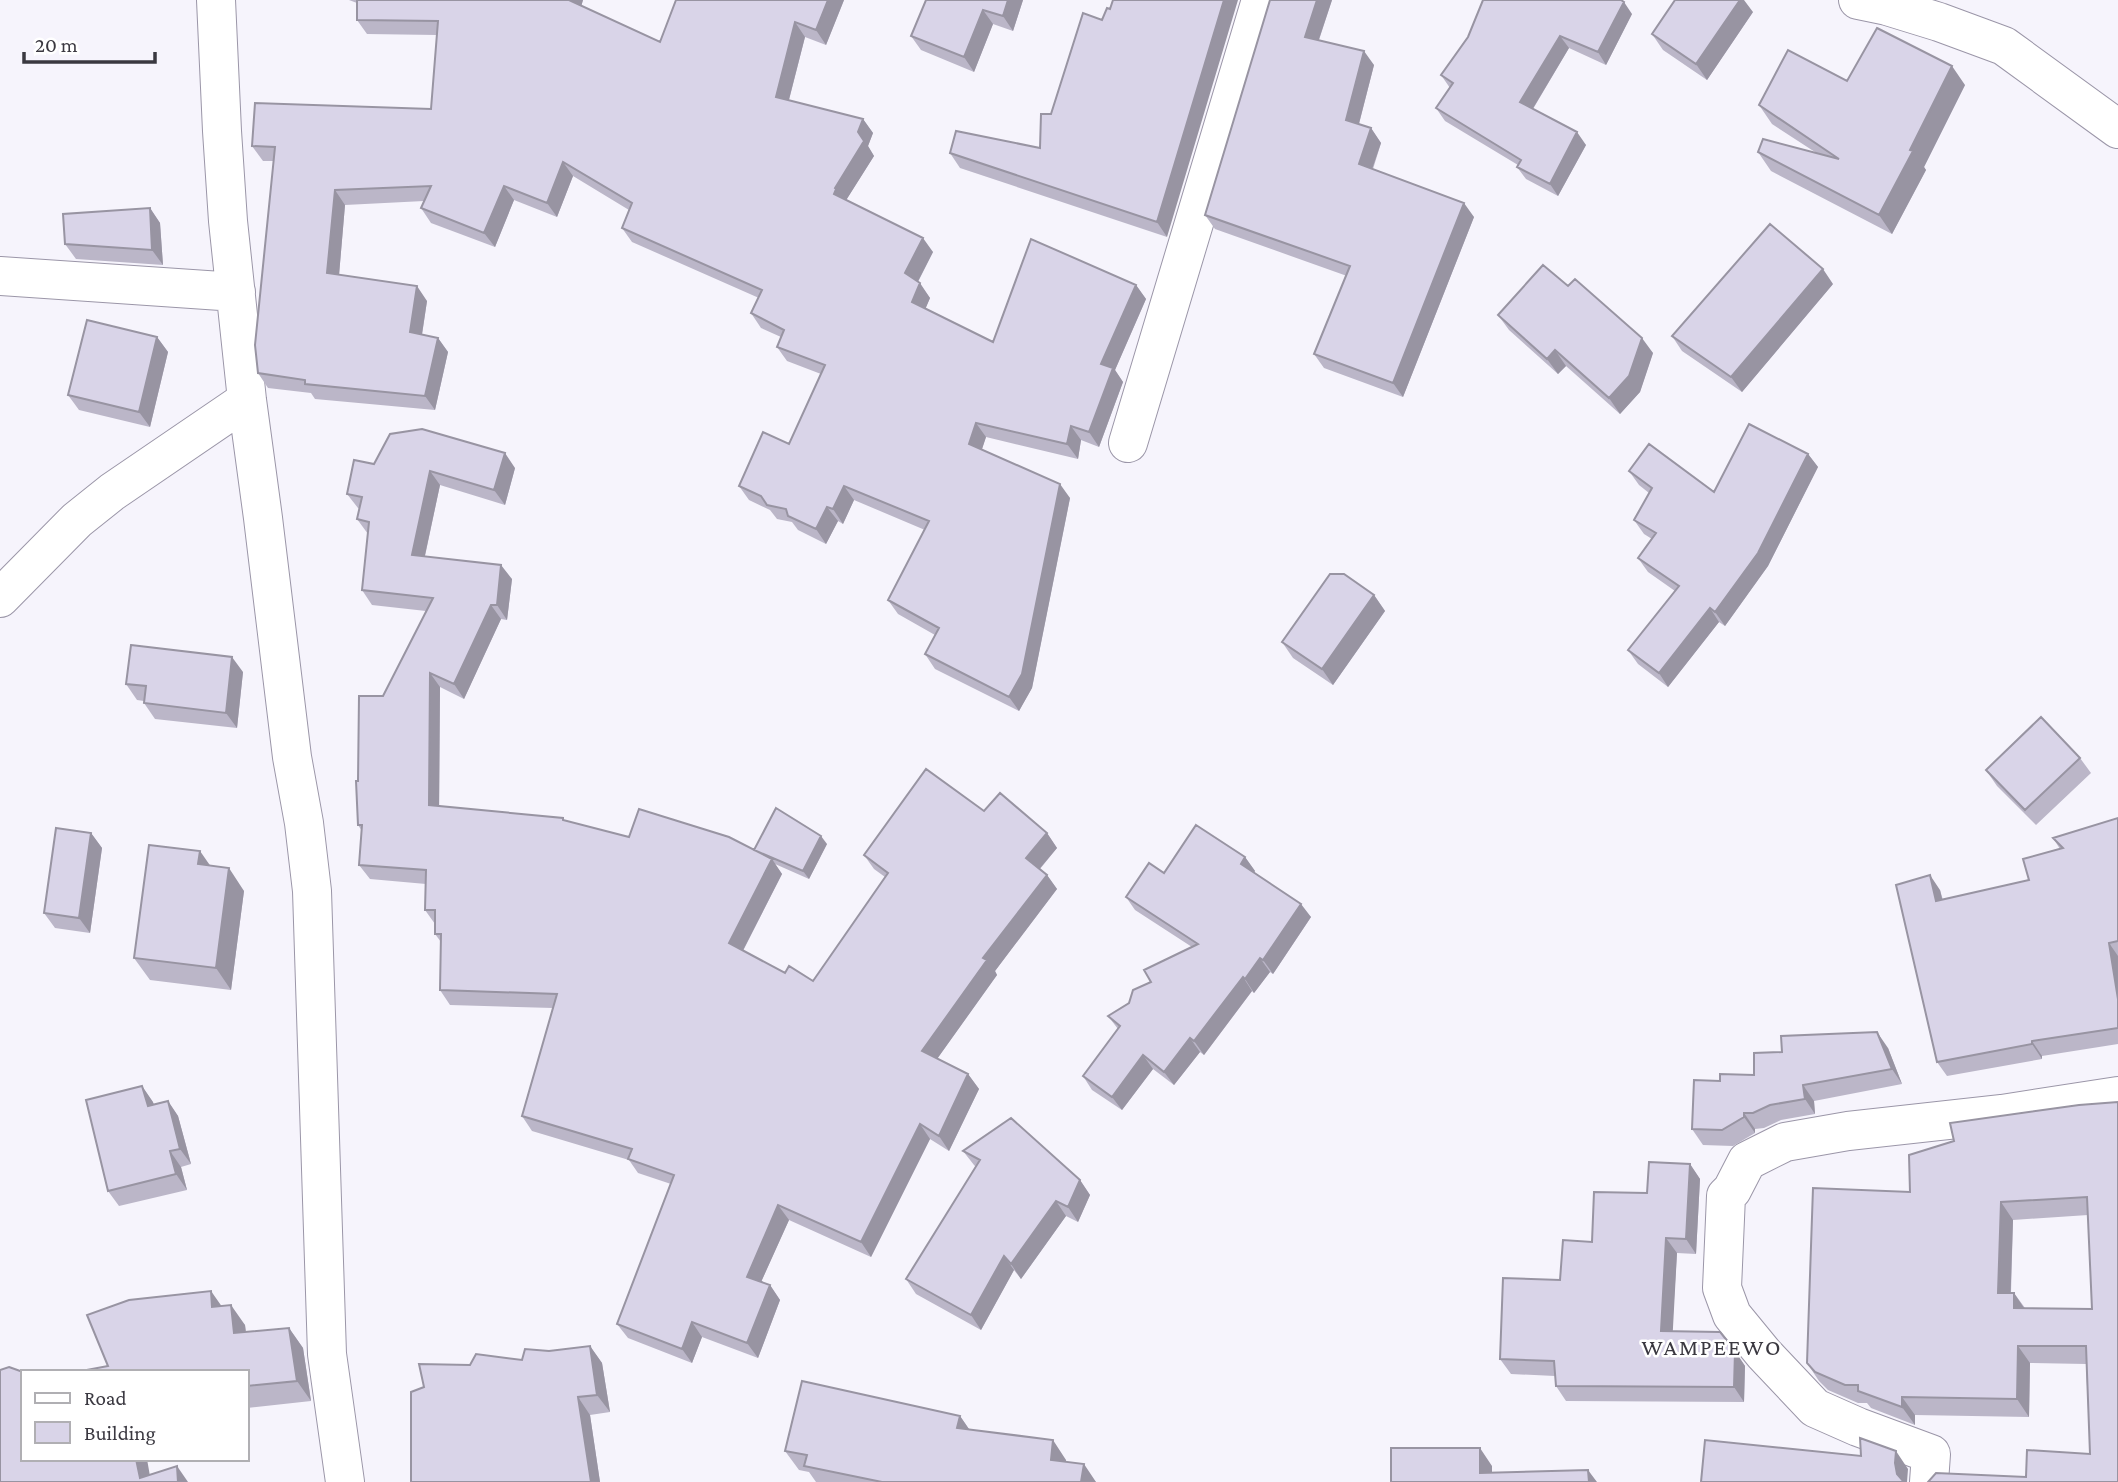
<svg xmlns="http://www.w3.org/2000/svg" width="2118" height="1482" font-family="'Crimson Pro',serif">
<rect width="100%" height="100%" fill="#f6f4fc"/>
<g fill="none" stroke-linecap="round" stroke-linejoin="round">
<defs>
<path id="street" d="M216 0 222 131 228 221 247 400 263 518 292 757 304 823 312 891 327 1354 345 1482
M1858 0 1887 6 1939 22 2004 46 2118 129
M0 276 236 292
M1128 443 1261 0
M0 598 77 520 112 492 247 400
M1929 1482 1931 1454 1858 1427 1815 1408 1764 1354 1732 1315 1722 1288 1726 1196 1732 1190 1747 1161 1785 1142 1848 1131 2002 1114 2118 1096"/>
</defs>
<use href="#street" stroke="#9b96a8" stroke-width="40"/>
<use href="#street" stroke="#fff" stroke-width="38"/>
</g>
<path fill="#bbb6c8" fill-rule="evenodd" d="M349 0H583L581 6 660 42 676 0H844L826 45 805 37 789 100 863 119 873 133 868 146 874 156 846 200 933 252 918 282 930 298 925 309 993 342 1136 285 1146 299 1115 370 1123 382 1099 447 1081 440 1078 459 986 437 982 449 1070 498 1032 688 1019 711 935 669 925 654 935 635 898 614 888 600 925 530 854 500 843 524 838 521 826 544 798 530 792 522 777 519 770 510 749 500 739 486 789 444 821 374 787 361 777 347 781 337 761 328 751 313 759 298 632 242 622 228 629 210 573 176 557 217 514 200 495 247 431 223 421 208 424 201 345 205 339 275 427 301 422 335 438 338 448 352 435 410 315 399 311 393 268 388 258 373 274 161H263L252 146 431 109 437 35 367 34 357 20V3Z
M926 0H1023L1013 31 993 24 974 72 921 50 911 36Z
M1270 0H1332L1319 40 1374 65 1359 124 1371 128 1381 143 1373 169 1474 217 1403 397 1324 368 1314 354 1347 276 1215 229 1205 215Z
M1110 9 1167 237 960 168 950 153 1040 148 1051 114 1102 20Z
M1753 12 1707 80 1663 50 1652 34Z
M1632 14 1606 65 1569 48 1533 109 1586 145 1558 196 1526 179 1517 167 1518 165 1445 121 1436 108 1450 88 1441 75 1468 37Z
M1847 81 1965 85 1924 167 1926 170 1892 234 1771 171 1758 152H1815L1772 124 1759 105Z
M150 208 160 223 163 265 76 259 65 244Z
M1833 284 1742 392 1682 351 1672 336Z
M1568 286 1653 353 1640 392 1620 414 1566 366 1558 374 1509 330 1498 315Z
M157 337 168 352 150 427 79 410 68 395Z
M1808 454 1818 467 1768 566 1725 626 1719 622 1668 687 1638 664 1628 650 1675 591 1648 572 1638 558 1652 539 1644 534 1634 520 1649 493 1639 485 1629 471 1714 492Z
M374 464 515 468 505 505 440 485 425 556 512 579 507 620 501 619 464 699 440 687 439 806 565 821 629 837 755 850 827 844 809 879 775 864 782 874 743 951 785 973 813 981 885 877 874 869 864 855 984 811 1047 833 1057 848 1040 869 1047 875 1057 889 995 971 997 975 937 1059 968 1074 979 1089 949 1151 930 1139 871 1257 789 1220 761 1282 770 1285 780 1300 758 1358 702 1337 692 1363 628 1338 617 1324 671 1184 638 1173 629 1160 532 1131 522 1116 553 1008 450 1005 440 990 441 942 435 934V924L425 910 426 884 370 879 359 865 362 831 358 825V781L383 696 426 611 372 605 362 590 368 534 357 519 360 509 358 508 347 494Z
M1374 595 1385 611 1333 685 1293 658 1282 642Z
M243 672 237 728 155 719 144 703V701L137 700 126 684Z
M2080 758 2091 773 2036 825 1997 786 1986 770Z
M2118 818V1044L2042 1056V1059L1947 1076 1937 1062 1940 890 1943 900 2029 880 2060 849 2053 838Z
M91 833 102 848 90 933 55 928 44 913Z
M1245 857 1255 871 1254 872 1311 917 1273 974 1270 972 1254 993 1252 991 1204 1055 1200 1052 1174 1085 1153 1069 1122 1110 1092 1090 1083 1076 1118 1029 1108 1016 1129 1003 1151 982 1192 947 1135 910 1126 897 1164 873Z
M210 866 244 891 231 990 150 980 134 958Z
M1888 1048 1902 1084 1814 1101 1815 1114 1781 1120 1764 1128 1755 1129V1133L1733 1146 1703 1145 1692 1129 1720 1081Z
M142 1086 154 1104 168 1101 178 1116 191 1164 181 1167 187 1190 119 1206 108 1191Z
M2118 1102V1482L2026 1477 2090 1454 2086 1364 2030 1363 2029 1417 1915 1415V1425L1871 1408 1867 1403H1858L1828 1390 1819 1381 1807 1363 1910 1192ZM2088 1215 2092 1309 2025 1308 2014 1293H2011L2013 1220Z
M963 1151 1080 1180 1090 1195 1078 1222 1066 1216 1021 1279 1014 1270 981 1330 916 1294 906 1279 976 1167 974 1165Z
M1690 1164 1700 1179 1696 1254 1677 1253 1672 1331 1735 1351 1745 1366 1744 1402 1566 1401 1556 1386 1555 1376 1511 1374 1500 1359 1560 1280 1592 1242 1647 1193Z
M221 1306 245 1325 246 1332 289 1328 303 1348 311 1401 247 1408V1372L108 1366Z
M590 1346 602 1363 610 1412 590 1415 600 1482H411L424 1387 470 1365 522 1360 549 1351Z
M960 1416 969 1429 1066 1460V1462L1096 1482H816L809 1472 799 1470 785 1451Z"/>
<path fill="#9894a2" d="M569 0H583L579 14Z
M828 0H844L826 45 816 30Z
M1008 0H1023L1013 31 1003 16Z
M1224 0H1238L1167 237 1157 222Z
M1317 0H1332L1315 51 1305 37Z
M1740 0H1744L1753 12 1707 80 1696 64Z
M1624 2 1632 14 1606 65 1598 52Z
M983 10 993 24 974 72 964 57Z
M795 22 805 37 786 111 776 97Z
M1560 36 1569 48 1529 115 1520 102Z
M1364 51 1374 65 1356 135 1346 120Z
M1952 66 1965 85 1924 167 1926 170 1892 234 1879 215 1910 150Z
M863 119 873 133 868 146 874 156 845 202 834 194 835 188Z
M1371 128 1381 143 1369 178 1359 164Z
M1577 132 1586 145 1558 196 1550 184Z
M563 162 573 176 557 217 547 203Z
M504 186 514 200 495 247 484 233Z
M335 190 345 205 338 287 327 273Z
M1464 203 1474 217 1403 397 1393 383Z
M150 208 160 223 163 265 152 250Z
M923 238 933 252 915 287 905 273Z
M1823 269 1833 284 1742 392 1731 377Z
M920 283 930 298 922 317 912 302Z
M1136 285 1146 299 1115 370 1123 382 1099 447 1089 432 1101 364Z
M417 286 427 301 420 347 410 332Z
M157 337 168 352 150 427 139 412Z
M438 338 448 352 435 410 425 396Z
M1642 338 1653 353 1640 392 1620 414 1609 398Z
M1555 350 1566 366 1558 374 1547 359Z
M976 423 986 437 979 458 969 444Z
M1071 426 1081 440 1078 459 1067 444Z
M505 453 515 468 505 505 494 490Z
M1808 454 1818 467 1768 566 1725 626 1715 612Z
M430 471 440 485 422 569 412 555Z
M1060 484 1070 498 1032 688 1019 711 1009 697Z
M844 486 854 500 843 524 833 509Z
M827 507 838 521 826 544 816 529Z
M501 565 512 579 507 620 497 605Z
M1374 595 1385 611 1333 685 1322 669Z
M491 605 501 619 464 699 454 684Z
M1710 608 1719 622 1668 687 1659 673Z
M232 657 243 672 237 728 226 713Z
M430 673 440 687 439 820 429 805Z
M91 833 102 848 90 933 79 918Z
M1047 833 1057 848 1036 873 1026 858Z
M821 836 827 844 809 879 803 871Z
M200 851 216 874 198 864Z
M1245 857 1255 871 1251 878 1241 864Z
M772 859 782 874 739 958 729 943Z
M229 868 244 891 231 990 216 968Z
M1047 875 1057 889 995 971 997 975 932 1066 922 1051 983 958Z
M1930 875 1940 890 1946 916 1936 901Z
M1301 904 1311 917 1273 974 1263 960Z
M2109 943 2118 956V999Z
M1260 958 1270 972 1254 993 1245 979Z
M1243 977 1252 991 1204 1055 1194 1041Z
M1877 1032 1888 1048 1902 1084 1892 1069Z
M1190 1038 1200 1052 1174 1085 1164 1072Z
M2032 1041 2042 1056V1059L2032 1044Z
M1143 1055 1153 1069 1122 1110 1112 1097Z
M968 1074 979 1089 949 1151 939 1136Z
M1803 1085 1814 1101 1815 1114 1805 1099Z
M142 1086 153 1102 158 1121 148 1106Z
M168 1101 178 1116 191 1164 180 1149Z
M1744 1113 1755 1129V1133L1744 1117Z
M920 1124 930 1139 871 1257 861 1242Z
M170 1151 181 1167 187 1190 176 1174Z
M1690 1164 1700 1179 1696 1254 1686 1239Z
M1080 1180 1090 1195 1078 1222 1068 1207Z
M1056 1201 1066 1216 1021 1279 1011 1264Z
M2001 1202 2013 1220 2010 1311 1998 1293Z
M778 1205 789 1220 757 1291 747 1277Z
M1666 1238 1677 1253 1672 1346 1661 1331Z
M1004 1256 1014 1270 981 1330 971 1315Z
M770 1285 780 1300 758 1358 747 1343Z
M211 1291 225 1311 212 1307Z
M2014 1293 2026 1311 2014 1308Z
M231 1305 245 1325 248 1353 234 1333Z
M692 1322 702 1337 692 1363 682 1349Z
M289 1328 303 1348 311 1401 297 1381Z
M590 1346 602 1363 610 1412 597 1395Z
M2018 1346 2030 1363 2029 1417 2017 1399Z
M1735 1351 1745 1366 1744 1402 1734 1387Z
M578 1397 590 1415 600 1482H591Z
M1902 1397 1915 1415V1425L1902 1407Z
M960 1416 973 1435 957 1428Z
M1053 1440 1066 1460 1064 1479 1051 1460Z
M1480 1448 1492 1466V1482L1480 1473Z
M1896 1451 1908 1469 1907 1482H1903L1897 1474 1895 1463Z
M136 1459H147L151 1482 140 1478Z
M1084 1464 1096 1482H1081Z
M177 1466 188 1482H178Z
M1588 1470 1597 1482H1589Z"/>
<path fill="#d9d4e8" stroke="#9894a2" stroke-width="2" fill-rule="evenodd" d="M357 0H569L660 42 676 0H828L816 30 795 22 776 97 863 119 858 132 864 141 835 188 836 189 834 194 923 238 905 273 920 283 912 302 993 342 1031 239 1136 285 1101 364 1113 368 1089 432 1071 426 1067 444 976 423 969 444 1060 484 1022 674 1009 697 925 654 939 628 888 600 929 521 844 486 833 509 827 507 816 529 788 516 786 509 767 505 761 496 739 486 763 432 789 444 825 365 777 347 784 330 751 313 762 290 622 228 632 203 563 162 547 203 504 186 484 233 421 208 431 186 335 190 327 273 417 286 410 332 438 338 425 396 305 384V380L258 373 255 345 275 147 252 146 255 103 431 109 438 21 357 20Z
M926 0H1008L1003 16 983 10 964 57 911 36Z
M1113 0H1224L1157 222 950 153 956 131 1040 148 1041 114H1051L1083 13 1102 20 1107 8 1110 9Z
M1270 0H1317L1305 37 1364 51 1346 120 1371 128 1359 164 1464 203 1393 383 1314 354 1350 266 1205 215Z
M1483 0H1621L1624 2 1598 52 1560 36 1520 102 1577 132 1550 184 1517 167 1521 160 1436 108 1453 83 1441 75 1468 37Z
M1675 0H1740L1696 64 1652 34Z
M1877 28 1952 66 1910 150 1913 151 1879 215 1758 152 1763 139 1839 159 1759 105 1788 50 1847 81Z
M150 208 152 250 65 244 63 214Z
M1770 224 1823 269 1731 377 1672 336Z
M1543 265 1568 286 1575 279 1642 338 1629 376 1609 398 1555 350 1547 359 1498 315Z
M87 320 157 337 139 412 68 395Z
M1749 424 1808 454 1758 553 1715 612 1710 608 1659 673 1628 650 1679 586 1638 558 1656 533 1634 520 1652 488 1629 471 1649 444 1714 492Z
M422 429 505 453 494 490 430 471 412 555 501 565 497 605H491L454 684 430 673 429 805 563 818V820L629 837 639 809 729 837 772 859 729 943 785 973 789 966 813 981 888 873 864 855 926 769 984 811 1000 793 1047 833 1026 858 1047 875 983 958 987 960 922 1051 968 1074 939 1136 920 1124 861 1242 778 1205 747 1277 770 1285 747 1343 692 1322 682 1349 617 1324 674 1175 628 1159 632 1149 522 1116 557 994 440 990 441 934H435V910H425L426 870 359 865 362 825H358L356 781H358L359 696H383L433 598 362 590 369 522 357 519 362 497 347 494 354 460 374 464 390 434Z
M1330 574H1344L1374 595 1322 669 1282 642Z
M131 645 232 657 226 713 144 703 146 686 126 684Z
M2041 717 2080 758 2025 810 1986 770Z
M776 808 821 836 803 871 754 850Z
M2118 818V941L2109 943 2118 999V1028L2032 1041V1044L1937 1062 1896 885 1930 875 1936 901 2029 880 2023 859 2063 848 2053 838Z
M1196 825 1245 857 1241 864 1301 904 1263 960 1260 958 1245 979 1243 977 1194 1041 1190 1038 1164 1072 1143 1055 1112 1097 1083 1076 1120 1026 1108 1016 1129 1003 1133 990 1151 982 1144 970 1198 944 1126 897 1149 863 1164 873Z
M56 828 91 833 79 918 44 913Z
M149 845 200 851 198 864 229 868 216 968 134 958Z
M1877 1032 1892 1069 1803 1085 1805 1099 1770 1105 1753 1113H1744V1117L1722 1130 1692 1129 1694 1080 1720 1081V1074L1754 1075V1053L1782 1052 1781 1036Z
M142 1086 148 1106 168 1101 180 1149 170 1151 176 1174 108 1191 86 1100Z
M2118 1102V1482H1928L1936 1473 2026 1477 2027 1450 2090 1454 2086 1346H2018L2017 1399 1902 1397V1407L1858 1391V1385H1845L1815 1372 1807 1363 1813 1188 1910 1192 1909 1155 1954 1141 1950 1123 2079 1105ZM2087 1197 2092 1309 2014 1308V1293H1998L2001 1202Z
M1011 1118 1080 1180 1068 1207 1056 1201 1011 1264 1004 1256 971 1315 906 1279 980 1160 963 1151Z
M1649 1162 1690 1164 1686 1239 1666 1238 1661 1331 1720 1332 1735 1351 1734 1387 1556 1386 1554 1361 1500 1359 1503 1278 1560 1280 1563 1240 1592 1242 1594 1192 1647 1193Z
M211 1291 212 1307 231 1305 234 1333 289 1328 297 1381 247 1386V1372H76L108 1366 87 1315 129 1300Z
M590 1346 597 1395 578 1397 591 1482H411V1392L424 1387 419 1364 470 1365 476 1354 522 1360 525 1349 549 1351Z
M9 1367 23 1372V1459H136L140 1478 177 1466 178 1482H0V1370Z
M802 1381 960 1416 957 1428 1053 1440 1051 1460 1084 1464 1081 1482H882L804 1466 807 1455 785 1451Z
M1860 1438 1896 1451 1895 1463 1897 1474 1904 1482H1701L1705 1440 1861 1456Z
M1391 1448H1480V1473L1588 1470 1589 1482H1391Z"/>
<g text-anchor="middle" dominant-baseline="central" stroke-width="5" stroke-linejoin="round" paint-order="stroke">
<g font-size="23" letter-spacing="2" fill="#3a3840" stroke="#fff">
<text x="1712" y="1347">WAMPEEWO</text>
</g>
</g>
<rect x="21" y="1370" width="228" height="91" fill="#ffffff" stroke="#b0afb3" stroke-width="2"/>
<rect x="35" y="1393" width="35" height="10" fill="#ffffff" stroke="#b0afb3" stroke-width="2"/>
<text x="84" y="1405" font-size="21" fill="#3a3840">Road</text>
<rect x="35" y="1422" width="35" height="21" fill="#d9d4e8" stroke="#b0afb3" stroke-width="2"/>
<text x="84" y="1440" font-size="21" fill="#3a3840">Building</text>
<path d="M24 52v10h131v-10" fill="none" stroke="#3a3840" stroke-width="3.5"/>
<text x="35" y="52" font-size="21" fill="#3a3840" stroke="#ffffff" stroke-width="5" paint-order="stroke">20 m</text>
</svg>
